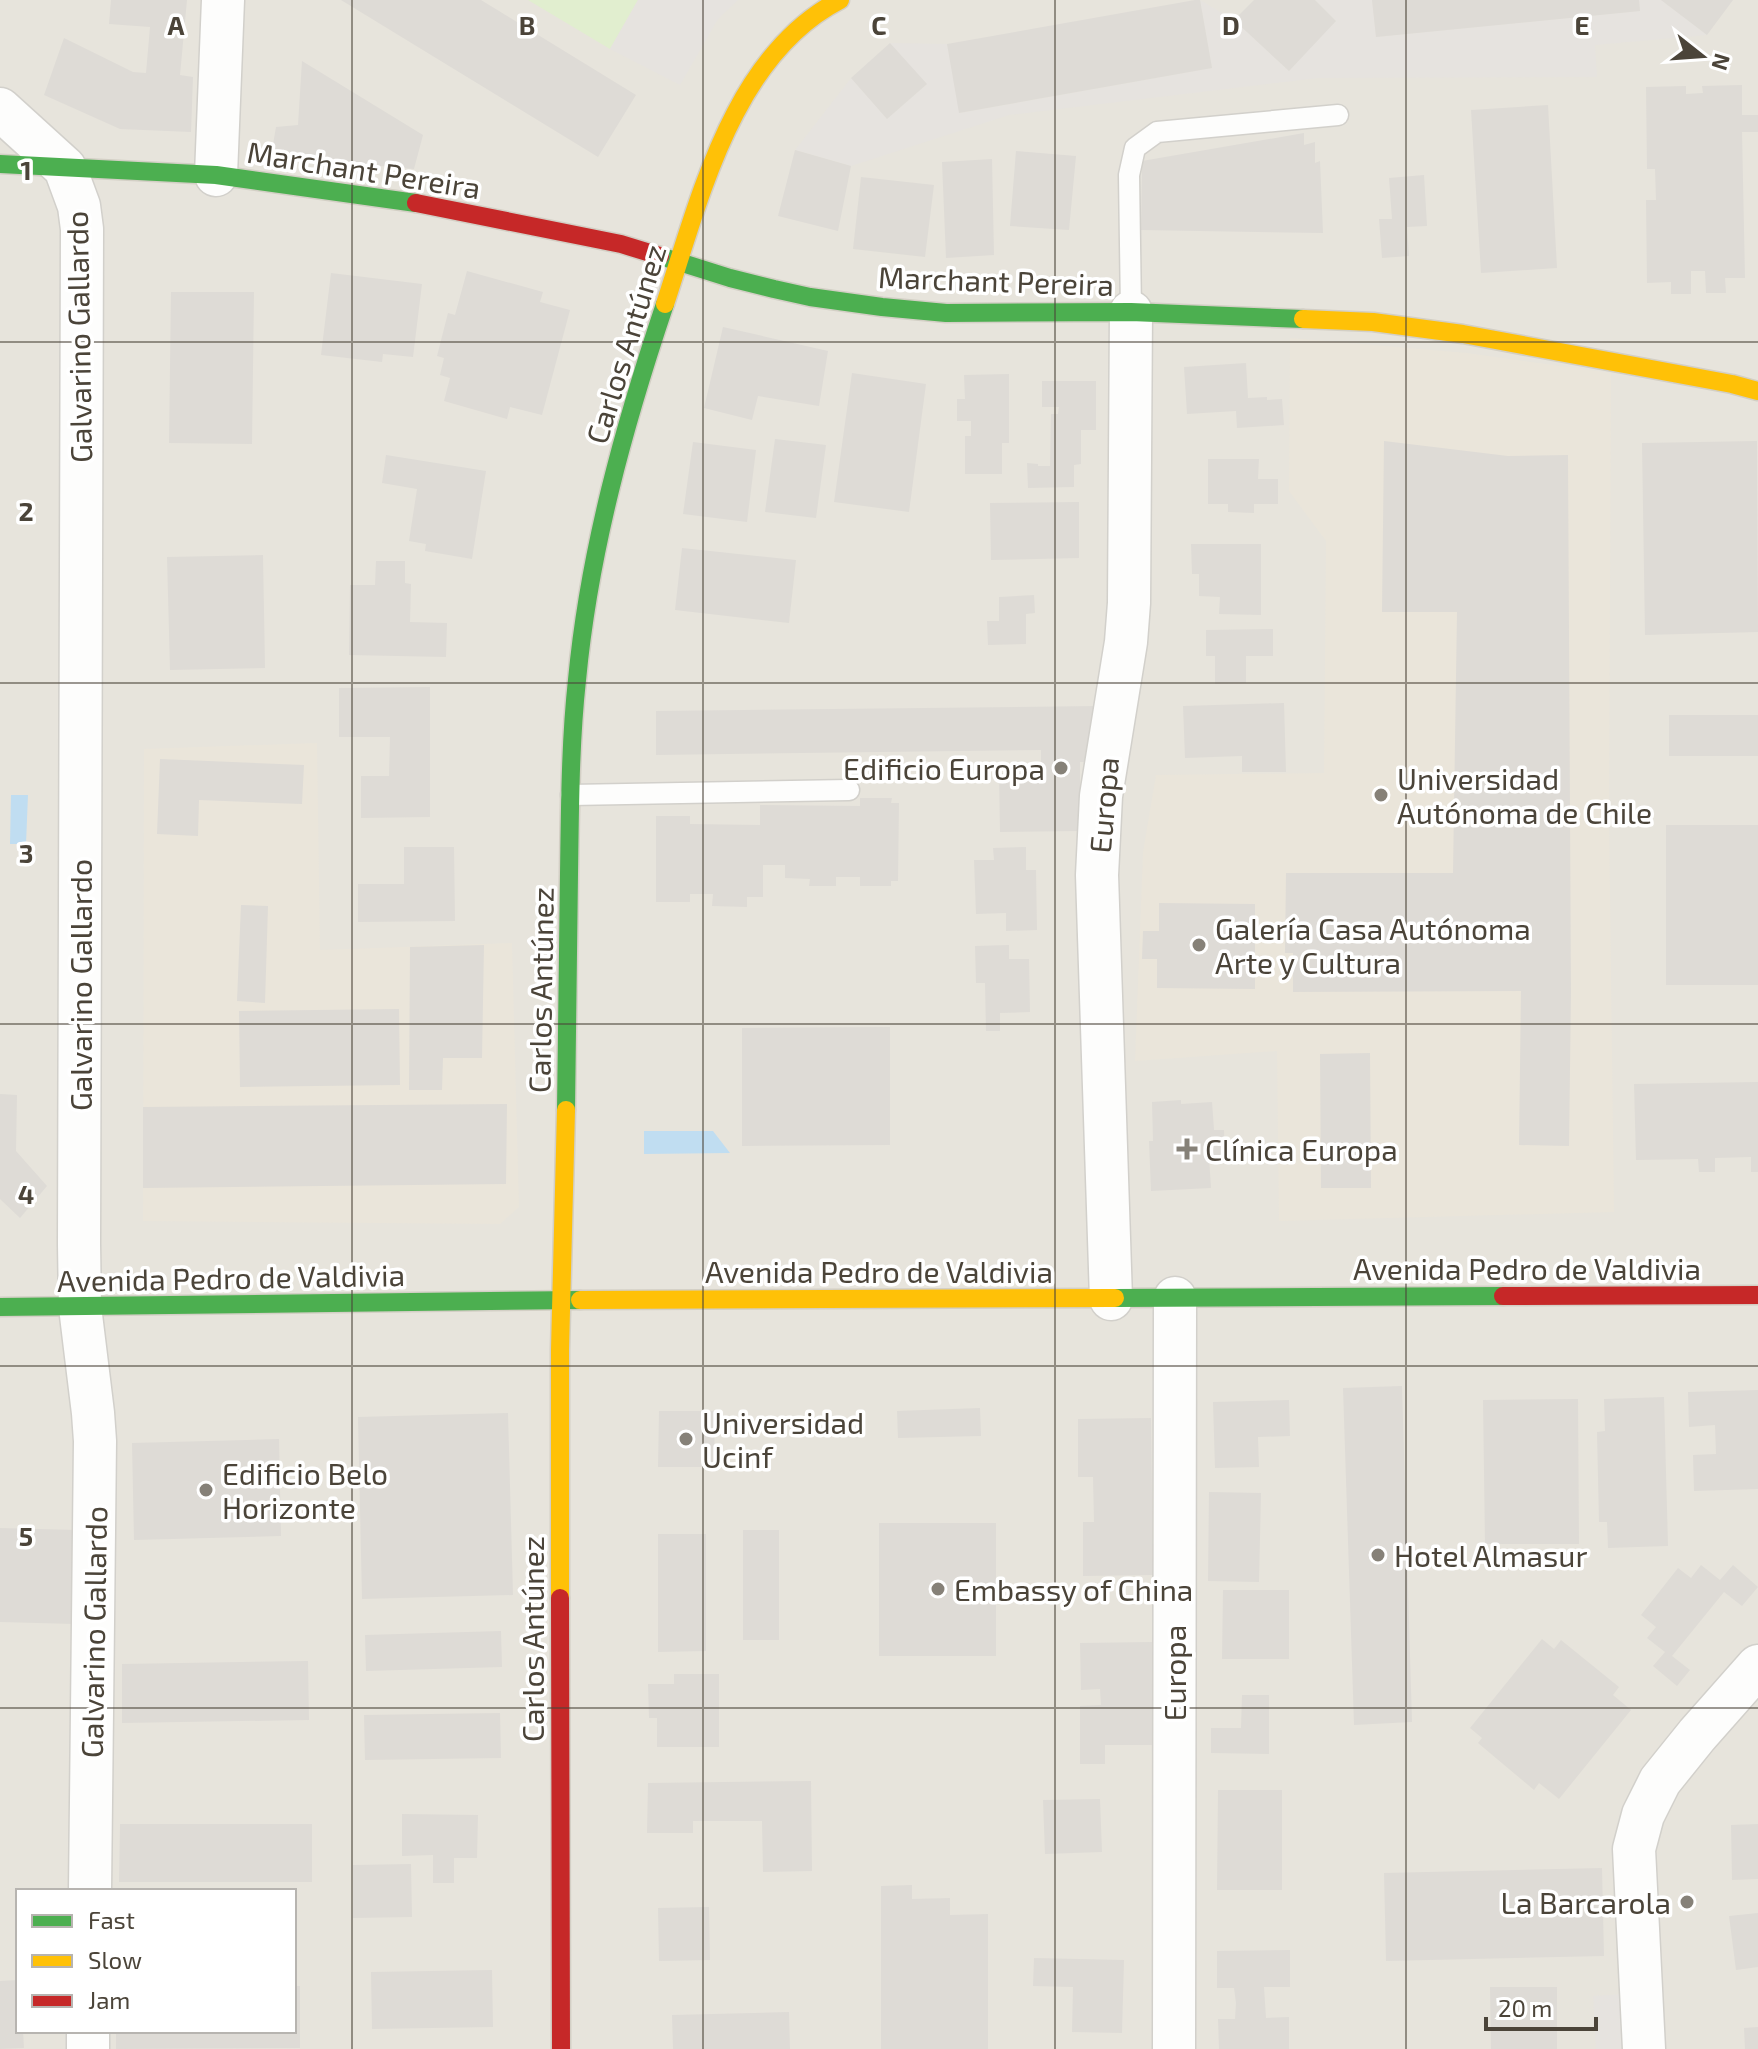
<svg xmlns="http://www.w3.org/2000/svg" width="1758" height="2049" font-family="'Exo 2',sans-serif">
<rect width="100%" height="100%" fill="#f4f2ee"/>
<path fill="#e7e4dc" fill-rule="evenodd" d="M0 0H1758V2049H0ZM18 1891H294V2031H18Z"/>
<path fill="#eae5da" d="M1290 338 1467 353 1611 373 1609 815 1614 1212 1279 1221 1277 1051 1135 1061 1143 852 1156 775 1324 773 1326 541 1289 491Z
M317 743 320 950 512 943 519 1207 500 1224 143 1221 144 749Z"/>
<path fill="#e1eecf" d="M528 0H638L610 49Z"/>
<path fill="#e6e3df" d="M638 0H738L718 19 680 85 610 49Z
M1200 0 1234 20 1289 71 1336 21 1315 0H1372L1376 37 1640 11 1639 0H1661L1707 35 1595 45 1597 77 1318 78 1009 115 851 166 795 150 851 78 887 119 926 85 890 43 947 44 960 113 1212 68Z
M1628 1994 1630 2049H1596L1593 1996Z"/>
<path fill="#c0ddf1" d="M11 795H28L26 844H10Z
M644 1131H713L730 1153 644 1154Z"/>
<path fill="#dedbd6" d="M111 0H187L180 75 193 77 191 132 120 129 44 95 64 38 133 72 146 73 150 27 109 24Z
M341 0H481L636 95 598 157Z
M1195 0H1200L1212 68 959 113 947 44Z
M1254 0H1315L1336 21 1289 71 1234 20Z
M1372 0H1639L1640 11 1376 37Z
M1661 0H1733L1707 35Z
M890 43 927 84 887 119 851 78Z
M302 61 423 135 414 169 271 156 276 127 298 125Z
M1742 85V115H1758V132H1742L1745 278H1725L1726 293H1706L1705 271H1691V294H1671V282L1647 283 1646 200H1656L1655 169H1647L1646 87 1686 86V94L1703 93 1702 86Z
M1548 105 1557 268 1481 273 1471 110Z
M1304 133V145L1315 142V163L1320 161 1323 233 1141 230 1142 161Z
M795 150 851 166 838 231 778 216Z
M1016 151 1076 156 1069 230 1010 226Z
M992 159 994 255 946 258 942 162Z
M1424 175 1427 226 1407 227 1409 256 1382 258 1379 219H1392L1389 178Z
M861 177 934 185 925 257 853 249Z
M467 271 543 292 540 302 570 310 542 415 510 407 507 419 444 401 450 378 440 375 444 358 437 356 448 313 455 315Z
M331 273 422 284 413 357 383 354 382 362 321 355Z
M171 292H254L252 444 169 443Z
M723 327 828 351 819 406 758 396 752 420 704 408Z
M1246 363 1248 398 1267 397V400L1282 399 1284 425 1237 428 1236 411 1187 414 1184 367Z
M852 373 926 384 909 512 834 502Z
M1009 374V443H1002V474H965V436H971V421H957V399H965L964 375Z
M1042 381H1096V430H1081V464L1074 465V487L1028 488 1027 463 1038 464V466H1050L1051 414H1058L1059 407H1042Z
M775 439 826 445 816 518 765 512Z
M1384 441 1508 456 1568 455 1571 992 1569 1146 1519 1145 1521 991 1293 992V953H1285L1286 873H1453L1457 612H1382Z
M1757 441 1758 632 1645 635 1642 443Z
M693 442 756 450 747 522 683 514Z
M386 455 486 471 472 559 425 551 426 544 409 541 417 489 382 483Z
M1208 459H1259L1258 479H1278V504H1254V513L1228 512V504H1208Z
M1079 502V558L991 560 990 503Z
M1191 544H1261V615L1219 614 1220 597 1199 596V574H1192Z
M682 548 796 560 789 623 675 610Z
M263 555 265 668 170 670 167 557Z
M376 561H405V583L411 584 410 622 447 623 446 657 349 655 350 585H375Z
M1034 595 1035 613 1026 614V644L988 645 987 621H999V597Z
M1273 629V656H1246V683L1215 684V656H1206V630Z
M430 687V817L361 818V776H389L390 737H339V688Z
M1284 703 1286 772H1242V756L1185 758 1183 706Z
M1098 706V762H1080V831L1000 832 999 773H1041V750L656 755V711Z
M1669 715H1758V756H1669Z
M160 759 304 765 302 804 199 800 198 836 157 834Z
M860 798H892L891 803H899L898 881H891V886H860V877H836V886H809L810 879 785 878V865H763V897H747V907L712 906 713 894H690V902H656V816H690V824L760 825V805L860 806Z
M1666 825H1758V985H1666Z
M404 847H454L455 921 358 922V884H404Z
M1026 847V870H1036L1037 930 1006 931V913L976 914 974 860H994L993 848Z
M1159 903 1255 904V989L1157 988V959H1142L1143 931H1159Z
M241 905 268 906 265 1003 237 1001Z
M484 945 482 1058H443L442 1090H409L410 947Z
M1009 945V959H1029L1030 1012 1000 1013V1031H986L985 983H976L975 946Z
M399 1009 400 1085 240 1087 239 1011Z
M890 1027V1145L742 1146V1028Z
M1370 1053 1371 1188H1321L1320 1054Z
M1758 1082V1172H1751V1157L1715 1158V1172H1699L1698 1159 1636 1160 1634 1084Z
M0 1094 17 1095 16 1151 47 1186 20 1218 0 1199Z
M1181 1100V1104L1212 1102 1214 1130H1224L1225 1156 1209 1157 1211 1188 1151 1191 1149 1141H1153L1152 1102Z
M507 1104 506 1184 143 1188V1107Z
M1402 1386 1412 1722 1354 1725 1343 1388Z
M1758 1390V1489L1694 1491 1693 1455 1716 1454 1715 1425 1689 1427 1688 1392Z
M1664 1397 1668 1546 1608 1548 1607 1522H1599L1597 1432 1605 1431 1604 1399Z
M1578 1399 1579 1544H1485L1483 1400Z
M1289 1400 1290 1436 1258 1437 1259 1467 1215 1468 1213 1402Z
M980 1408 981 1436 898 1438 897 1411Z
M659 1411H715L714 1467H658Z
M508 1413 513 1595 362 1599 358 1417Z
M1151 1418 1153 1575 1083 1576V1522H1094L1093 1477H1078V1419Z
M279 1439 281 1536 134 1540 132 1443Z
M1209 1492 1261 1493 1259 1582 1208 1581Z
M879 1523H996V1656H879Z
M0 1528 77 1530 74 1624 0 1622Z
M743 1530H779V1640H743Z
M658 1534H706V1651L658 1652Z
M1701 1565 1720 1580 1733 1565 1758 1587 1742 1606 1724 1592 1672 1656 1690 1670 1677 1686 1653 1666 1665 1652 1647 1638 1656 1627 1641 1615 1678 1568 1691 1578Z
M1223 1590H1289V1659H1222Z
M501 1631 502 1667 366 1671 365 1635Z
M1542 1639 1554 1649 1561 1640 1619 1687 1613 1695 1631 1710 1559 1799 1539 1783 1534 1790 1478 1743 1482 1738 1470 1728Z
M1152 1642V1745H1105V1764H1080V1706L1101 1705 1100 1689 1081 1690 1080 1643Z
M308 1661 309 1720 122 1723V1664Z
M674 1674H719V1747H657V1718H649L648 1684H674Z
M1242 1695H1269V1754L1211 1753V1728H1241Z
M500 1713 501 1758 365 1760 364 1715Z
M811 1781 812 1871 763 1872 762 1821H693V1833H647L648 1783Z
M1218 1790H1282V1890H1217Z
M1100 1799 1102 1852 1045 1854 1043 1800Z
M402 1814 478 1815 477 1858H454V1883H433V1855L402 1856Z
M120 1824H312V1882H119Z
M1758 1824V1879L1732 1880 1731 1825Z
M411 1864 412 1917 353 1918V1865Z
M1602 1868 1604 1956 1386 1961 1384 1873Z
M912 1885V1899L950 1898V1915L988 1914V2049H881V1886Z
M709 1907 710 1960 659 1961 658 1908Z
M1758 1913V1967L1736 1970 1729 1916Z
M1290 1950V1987H1264L1266 2018 1289 2017V2049H1219L1218 2019H1235L1236 2003 1234 1988H1217V1951Z
M1034 1958 1124 1960 1122 2033 1072 2032 1073 1987 1033 1986Z
M492 1970 493 2027 372 2029 371 1972Z
M18 1980V2031H23L24 2048 0 2049V1981Z
M294 1986H300V2048L116 2049V2031H294Z
M1490 1987H1557V2049H1491Z
M789 2012 790 2049H673L672 2015Z
M1758 2027V2049H1745L1744 2028Z"/>
<g fill="none" stroke-linecap="round" stroke-linejoin="round">
<defs>
<path id="lane" d="M1131 312 1129 175 1135 148 1157 132 1338 115
M571 795 849 790"/>
<path id="street" d="M0 109 65 168 79 206 82 229 79 1244 80 1307 93 1413 95 1441 90 1891
M216 175 223 0
M1111 1299 1097 875 1101 796 1126 642 1129 603 1131 312
M88 2049V2031
M1174 2049 1175 1298
M1644 2049 1634 1849 1643 1815 1660 1781 1697 1735 1758 1666"/>
<path id="fast" d="M0 164 216 175 416 203
M660 256 730 278 774 289 810 297 882 307 946 313 1131 312 1303 319
M566 1110C567 1031 568 952 569 874 570 809 570 744 577 680 589 552 624 426 665 304
M1115 1298 1503 1296
M0 1307 580 1300"/>
<path id="slow" d="M665 304C700 198 733 55 840 0
M1303 319 1373 322 1463 334 1732 384 1758 391
M580 1300 1115 1298
M560 1598V1350L566 1110"/>
<path id="jam" d="M416 203 621 244 660 256
M1503 1296 1758 1295
M560 1598 561 2049"/>
</defs>
<use href="#lane" stroke="#d2d0cb" stroke-width="23"/>
<use href="#street" stroke="#d2d0cb" stroke-width="45"/>
<use href="#fast" stroke="#d3cfc5" stroke-width="21"/>
<use href="#slow" stroke="#d3cfc5" stroke-width="21"/>
<use href="#jam" stroke="#d3cfc5" stroke-width="21"/>
<use href="#lane" stroke="#fdfdfc" stroke-width="20"/>
<use href="#street" stroke="#fdfdfc" stroke-width="42"/>
<use href="#fast" stroke="#4caf50" stroke-width="18"/>
<use href="#slow" stroke="#ffc107" stroke-width="18"/>
<use href="#jam" stroke="#c62828" stroke-width="18"/>
</g>
<path fill="none" stroke="#4b4439" stroke-width="2" stroke-opacity="0.55" d="M352 0V2049M703 0V2049M1055 0V2049M1406 0V2049M0 342H1758M0 683H1758M0 1024H1758M0 1366H1758M0 1708H1758"/>
<g fill="#868178" stroke="#fff" stroke-width="3">
<circle cx="1061" cy="768" r="8"/>
<circle cx="1381" cy="795" r="8"/>
<circle cx="1199" cy="945" r="8"/>
<path d="M1183 1137h8v8h8v8h-8v8h-8v-8h-8v-8h8z"/>
<circle cx="686" cy="1439" r="8"/>
<circle cx="206" cy="1490" r="8"/>
<circle cx="1378" cy="1555" r="8"/>
<circle cx="938" cy="1589" r="8"/>
<circle cx="1687" cy="1902" r="8"/>
</g>
<g text-anchor="middle" dominant-baseline="central" stroke-width="7" stroke-linejoin="round" paint-order="stroke">
<g font-size="30" fill="#4b4439" stroke="#fff">
<text transform="translate(364 169) rotate(9)">Marchant Pereira</text>
<text transform="translate(996 280) rotate(2)">Marchant Pereira</text>
<text transform="translate(78 337) rotate(-91)">Galvarino Gallardo</text>
<text transform="translate(625 344) rotate(-73)">Carlos Antúnez</text>
<text transform="translate(1103 805) rotate(-85)">Europa</text>
<text transform="translate(80 985) rotate(-90)">Galvarino Gallardo</text>
<text transform="translate(540 990) rotate(-89)">Carlos Antúnez</text>
<text x="1527" y="1268">Avenida Pedro de Valdivia</text>
<text x="879" y="1271">Avenida Pedro de Valdivia</text>
<text transform="translate(231 1277) rotate(-1)">Avenida Pedro de Valdivia</text>
<text transform="translate(93 1632) rotate(-89)">Galvarino Gallardo</text>
<text transform="translate(532 1639) rotate(-90)">Carlos Antúnez</text>
<text transform="translate(1174 1673) rotate(-90)">Europa</text>
</g>
<g font-size="30" fill="#4b4439" stroke="#fff" text-anchor="start">
<text x="1045" y="768" text-anchor="end">Edificio Europa</text>
<text x="1397" y="778">Universidad<tspan x="1397" dy="34">Autónoma de Chile</tspan></text>
<text x="1215" y="928">Galería Casa Autónoma<tspan x="1215" dy="34">Arte y Cultura</tspan></text>
<text x="1205" y="1149">Clínica Europa</text>
<text x="702" y="1422">Universidad<tspan x="702" dy="34">Ucinf</tspan></text>
<text x="222" y="1473">Edificio Belo<tspan x="222" dy="34">Horizonte</tspan></text>
<text x="1394" y="1555">Hotel Almasur</text>
<text x="954" y="1589">Embassy of China</text>
<text x="1671" y="1902" text-anchor="end">La Barcarola</text>
</g>
</g>
<g font-size="26" text-anchor="middle" font-weight="bold" fill="#4b4439" stroke="#fff" stroke-width="7" stroke-linejoin="round" paint-order="stroke">
<text x="176" y="35">A</text>
<text x="527" y="35">B</text>
<text x="879" y="35">C</text>
<text x="1231" y="35">D</text>
<text x="1582" y="35">E</text>
<text x="26" y="180">1</text>
<text x="26" y="521">2</text>
<text x="26" y="863">3</text>
<text x="26" y="1204">4</text>
<text x="26" y="1546">5</text>
</g>
<rect x="16" y="1889" width="280" height="144" fill="#ffffff" stroke="#b7b4b0" stroke-width="2"/>
<rect x="32" y="1915" width="40" height="12" fill="#4caf50" stroke="#b7b4b0" stroke-width="2"/>
<text x="88" y="1929" font-size="24" fill="#4b4439">Fast</text>
<rect x="32" y="1955" width="40" height="12" fill="#ffc107" stroke="#b7b4b0" stroke-width="2"/>
<text x="88" y="1969" font-size="24" fill="#4b4439">Slow</text>
<rect x="32" y="1995" width="40" height="12" fill="#c62828" stroke="#b7b4b0" stroke-width="2"/>
<text x="88" y="2009" font-size="24" fill="#4b4439">Jam</text>
<g transform="translate(1702 56) rotate(107)" stroke="#ffffff" stroke-width="6" paint-order="stroke">
<path d="M0-6L14 30L0 20L-14 30Z" fill="#4b4439"/>
<text y="-12" font-size="22" font-weight="bold" text-anchor="middle" fill="#4b4439">N</text>
</g>
<path d="M1486 2017v12h110v-12" fill="none" stroke="#4b4439" stroke-width="4"/>
<text x="1498" y="2017" font-size="24" fill="#4b4439" stroke="#ffffff" stroke-width="6" paint-order="stroke">20 m</text>
</svg>
